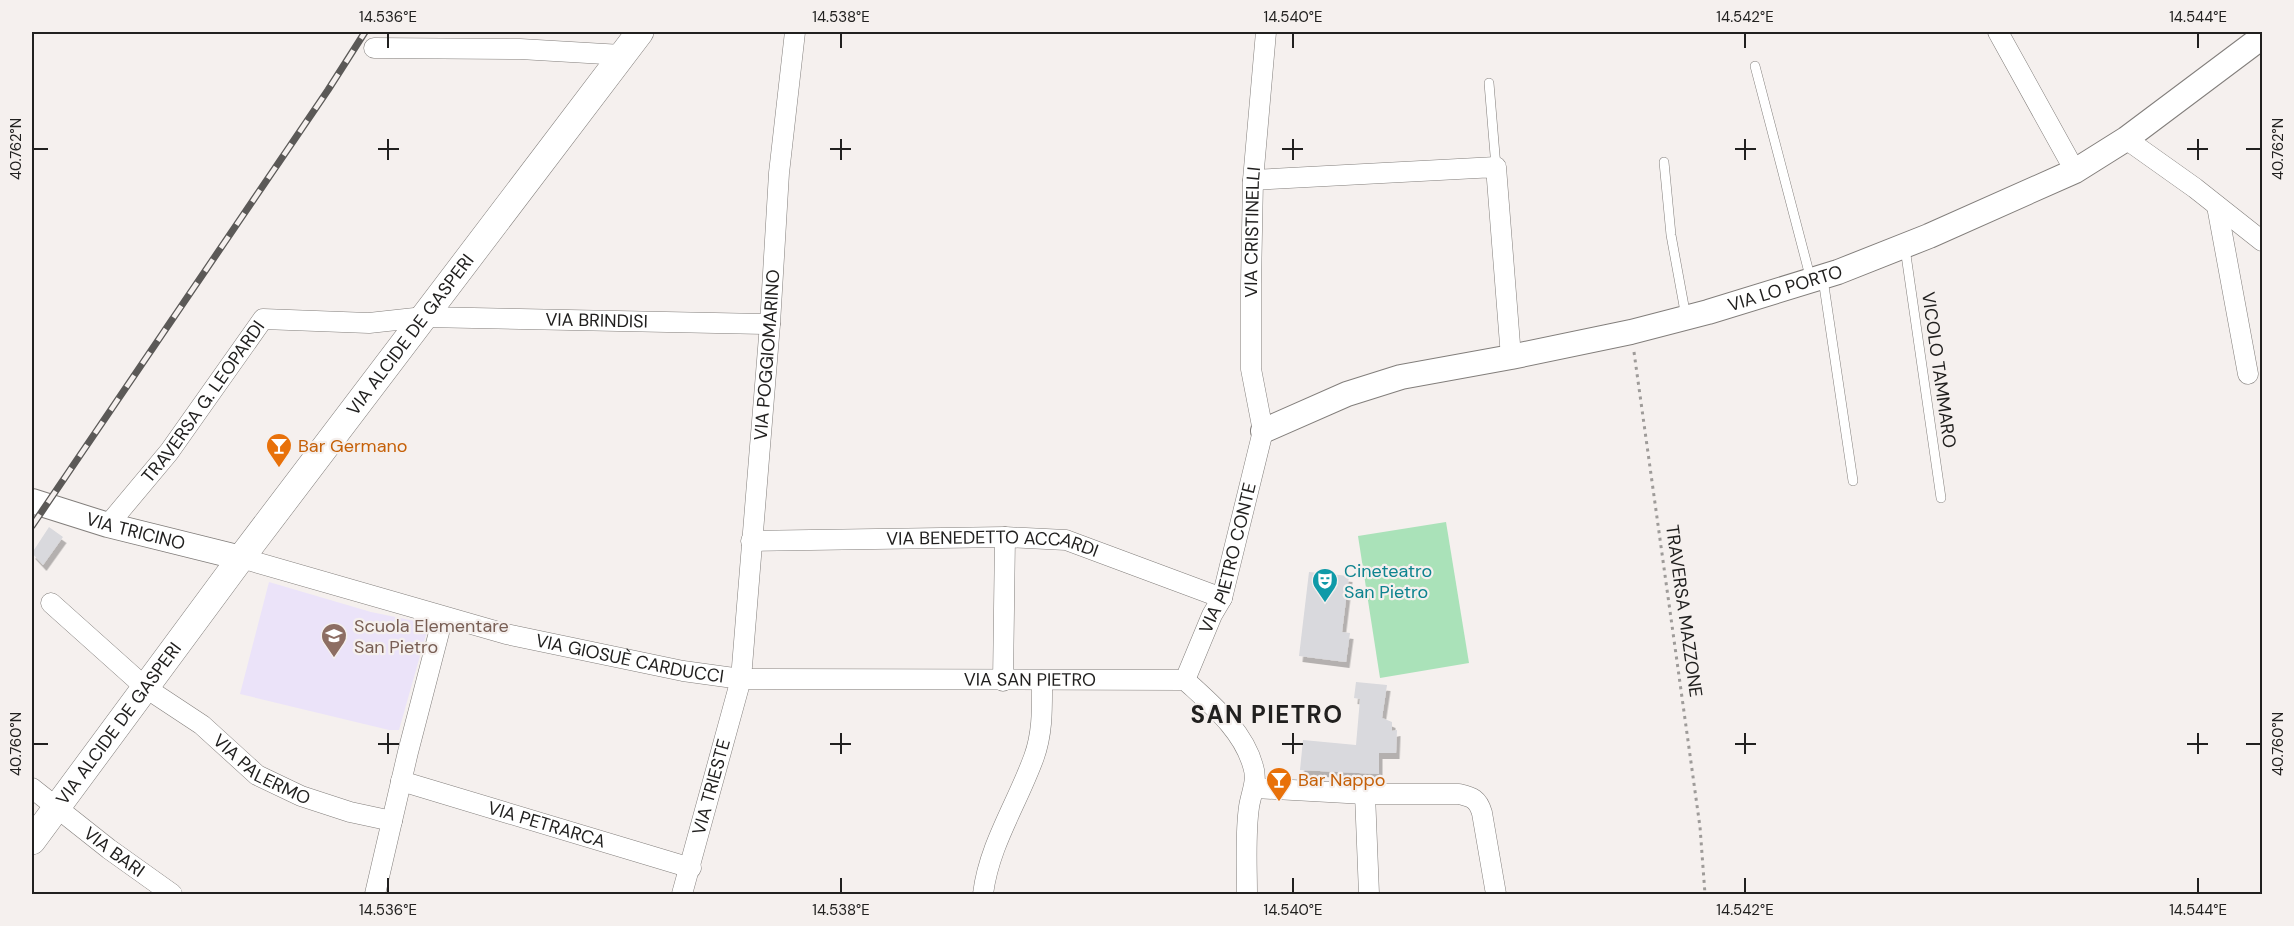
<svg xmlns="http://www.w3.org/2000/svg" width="2294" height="926" font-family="'DM Sans',sans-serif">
<defs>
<filter id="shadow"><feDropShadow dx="3.5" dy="6" stdDeviation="0" flood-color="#0004"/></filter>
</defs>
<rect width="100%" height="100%" fill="#f5f0ee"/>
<path fill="#ebe3f9" d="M269 582 371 612 429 624 399 730H389L240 694Z"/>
<path fill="#aae2b9" d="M1446 522 1469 663 1380 678 1358 536Z"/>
<path fill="#d9d9dd" filter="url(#shadow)" d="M49 527 63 537 43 565 32 553Z
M1309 572 1349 576 1342 632 1350 633 1346 662 1299 656Z
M1356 682 1387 685 1382 718 1392 722V731L1397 730 1396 753H1379V774L1300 770 1303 740 1356 745 1360 699 1354 698Z"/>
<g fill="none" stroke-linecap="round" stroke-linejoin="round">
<defs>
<path id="service" d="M1755 66 1811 280
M1489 83 1496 167
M1664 162 1671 235 1686 317
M1905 248 1941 498
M1823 279 1853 481"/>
<g id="minor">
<path d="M1998 32 2075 171"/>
<path d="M374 48 520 49 622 55"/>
<path d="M2126 139 2195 188 2262 241"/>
<path d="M1253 180 1496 167 1511 357"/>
<path d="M2217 206 2248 374"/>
<path id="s1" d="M108 525 169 452 263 319 369 323 424 317 770 324"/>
<path id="s2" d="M751 541 1005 537 1066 540 1222 598"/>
<path id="s3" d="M241 558 506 634 683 671 741 679 1185 680C1212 705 1243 730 1253 766 1258 781 1251 793 1249 807 1245 835 1247 866 1247 894"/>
<path id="s4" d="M51 603 146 688 202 725 257 775 301 796 350 812 392 821"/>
<path id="s5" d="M1185 680 1212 615 1222 598 1263 431 1251 369V284L1253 180 1266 32"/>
<path d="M1003 681 1005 537"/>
<path id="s6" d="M401 781 691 868"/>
<path id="s7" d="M32 788 109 849 172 894"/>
<path d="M1255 788 1365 794H1459C1472 797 1478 799 1482 813L1496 894"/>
<path d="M1365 794 1369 894"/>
<path d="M375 894 408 752 443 617"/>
<path id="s8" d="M682 894 741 679 770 324 779 173 795 32"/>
<path d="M983 894C989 845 1017 804 1034 757 1043 732 1042 707 1042 680"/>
</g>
<g id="tertiary">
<path id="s9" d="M1263 431 1347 394 1401 377 1511 357 1631 332 1708 312 1838 272 1929 236 2075 171 2126 139 2262 37"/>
<path id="s10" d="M32 501 108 525 241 558"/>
</g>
<g id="secondary">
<path id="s11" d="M32 841 241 558 640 32"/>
</g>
</defs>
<use href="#service" stroke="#827e7b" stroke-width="10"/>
<use href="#minor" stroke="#827e7b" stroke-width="21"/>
<use href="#tertiary" stroke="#827e7b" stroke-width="26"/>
<use href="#secondary" stroke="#827e7b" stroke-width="28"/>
<path stroke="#9e9b99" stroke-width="3" stroke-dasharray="3 4.5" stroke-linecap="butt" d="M1634 352 1700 827 1705 894"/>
<use href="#service" stroke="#fff" stroke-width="9"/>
<use href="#minor" stroke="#fff" stroke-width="20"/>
<use href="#tertiary" stroke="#fff" stroke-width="24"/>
<use href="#secondary" stroke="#fff" stroke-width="27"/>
<defs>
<path id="rail" d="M32 526 328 90 365 32"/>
</defs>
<use href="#rail" stroke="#5b5957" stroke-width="7"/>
<use href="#rail" stroke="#f5f0ee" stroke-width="4.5" stroke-dasharray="14" stroke-linecap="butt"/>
</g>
<path fill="none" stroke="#21201f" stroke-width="2" d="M388 33V48M841 33V48M1293 33V48M1745 33V48M2198 33V48M388 139V160M841 139V160M1293 139V160M1745 139V160M2198 139V160M33 149H48M378 149H399M830 149H851M1282 149H1303M1735 149H1756M2187 149H2208M2246 149H2261M388 733V754M841 733V754M1293 733V754M1745 733V754M2198 733V754M33 744H48M378 744H399M830 744H851M1282 744H1303M1735 744H1756M2187 744H2208M2246 744H2261M388 878V893M841 878V893M1293 878V893M1745 878V893M2198 878V893"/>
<defs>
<symbol id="bar-pin" viewBox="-11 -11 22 30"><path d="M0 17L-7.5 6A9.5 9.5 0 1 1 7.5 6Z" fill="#e8710a" stroke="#f5f0ee"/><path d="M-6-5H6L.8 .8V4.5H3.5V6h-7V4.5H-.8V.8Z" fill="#fff"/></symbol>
<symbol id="theatre-pin" viewBox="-11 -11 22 30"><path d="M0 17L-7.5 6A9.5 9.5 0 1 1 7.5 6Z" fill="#0f9aa8" stroke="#f5f0ee"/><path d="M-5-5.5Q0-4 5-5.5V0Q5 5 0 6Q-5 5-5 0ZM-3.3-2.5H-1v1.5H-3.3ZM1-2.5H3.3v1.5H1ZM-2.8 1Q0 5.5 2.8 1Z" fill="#fff"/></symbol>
<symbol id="school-pin" viewBox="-11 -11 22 30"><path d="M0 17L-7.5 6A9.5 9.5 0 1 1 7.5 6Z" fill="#8d6e63" stroke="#f5f0ee"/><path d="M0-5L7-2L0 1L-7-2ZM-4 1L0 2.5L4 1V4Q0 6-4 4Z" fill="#fff"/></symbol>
</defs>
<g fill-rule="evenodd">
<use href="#bar-pin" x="264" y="431" width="30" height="40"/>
<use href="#theatre-pin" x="1310" y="566" width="30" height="40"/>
<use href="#school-pin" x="319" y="621" width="30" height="40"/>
<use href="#bar-pin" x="1264" y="765" width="30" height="40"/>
</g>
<g text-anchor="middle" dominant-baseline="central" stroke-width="4.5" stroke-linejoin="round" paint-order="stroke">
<g font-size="18" fill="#21201f" stroke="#f5f0ee">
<text stroke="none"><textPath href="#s5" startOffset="462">VIA CRISTINELLI</textPath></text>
<text stroke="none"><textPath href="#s9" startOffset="543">VIA LO PORTO</textPath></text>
<text stroke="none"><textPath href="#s1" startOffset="592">VIA BRINDISI</textPath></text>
<text stroke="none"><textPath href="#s11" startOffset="632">VIA ALCIDE DE GASPERI</textPath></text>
<text stroke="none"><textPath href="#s8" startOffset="548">VIA POGGIOMARINO</textPath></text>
<text transform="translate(1939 370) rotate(82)">VICOLO TAMMARO</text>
<text stroke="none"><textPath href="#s1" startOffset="156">TRAVERSA G. LEOPARDI</textPath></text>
<text stroke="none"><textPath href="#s10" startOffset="108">VIA TRICINO</textPath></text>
<text stroke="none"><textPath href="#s2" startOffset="242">VIA BENEDETTO ACCARDI</textPath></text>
<text stroke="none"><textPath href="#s5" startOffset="130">VIA PIETRO CONTE</textPath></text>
<text transform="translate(1684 611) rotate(82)">TRAVERSA MAZZONE</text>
<text stroke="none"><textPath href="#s3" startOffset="402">VIA GIOSUÈ CARDUCCI</textPath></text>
<text stroke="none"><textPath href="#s3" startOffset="804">VIA SAN PIETRO</textPath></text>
<text stroke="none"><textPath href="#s11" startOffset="146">VIA ALCIDE DE GASPERI</textPath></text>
<text stroke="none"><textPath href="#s4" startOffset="270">VIA PALERMO</textPath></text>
<text stroke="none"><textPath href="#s8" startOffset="111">VIA TRIESTE</textPath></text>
<text stroke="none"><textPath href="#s6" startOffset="152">VIA PETRARCA</textPath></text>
<text stroke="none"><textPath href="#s7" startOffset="104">VIA BARI</textPath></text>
</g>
<g font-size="18" fill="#c56008" stroke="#f5f0ee" text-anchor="start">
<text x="298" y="446">Bar Germano</text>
<text x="1298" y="780">Bar Nappo</text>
</g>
<g font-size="18" fill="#0d838f" stroke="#f5f0ee" text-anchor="start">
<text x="1344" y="571">Cineteatro<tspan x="1344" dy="21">San Pietro</tspan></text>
</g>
<g font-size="18" fill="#785e54" stroke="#f5f0ee" text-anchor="start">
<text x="354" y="626">Scuola Elementare<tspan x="354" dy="21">San Pietro</tspan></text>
</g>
<g font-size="24" font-weight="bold" letter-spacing="1.5" fill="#21201f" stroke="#f5f0ee">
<text x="1267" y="714">SAN PIETRO</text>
</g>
</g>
<rect width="2294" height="926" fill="none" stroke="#f5f0ee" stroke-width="66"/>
<rect x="33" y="33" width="2228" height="860" fill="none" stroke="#21201f" stroke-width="2"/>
<g font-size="15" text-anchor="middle" fill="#21201f">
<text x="388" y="22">14.536°E</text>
<text x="841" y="22">14.538°E</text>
<text x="1293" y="22">14.540°E</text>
<text x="1745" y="22">14.542°E</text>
<text x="2198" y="22">14.544°E</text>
<text transform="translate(16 149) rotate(-90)" y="5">40.762°N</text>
<text transform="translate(2278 149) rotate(-90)" y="5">40.762°N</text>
<text transform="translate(16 744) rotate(-90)" y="5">40.760°N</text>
<text transform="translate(2278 744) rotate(-90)" y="5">40.760°N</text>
<text x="388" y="915">14.536°E</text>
<text x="841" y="915">14.538°E</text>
<text x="1293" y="915">14.540°E</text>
<text x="1745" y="915">14.542°E</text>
<text x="2198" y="915">14.544°E</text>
</g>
</svg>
